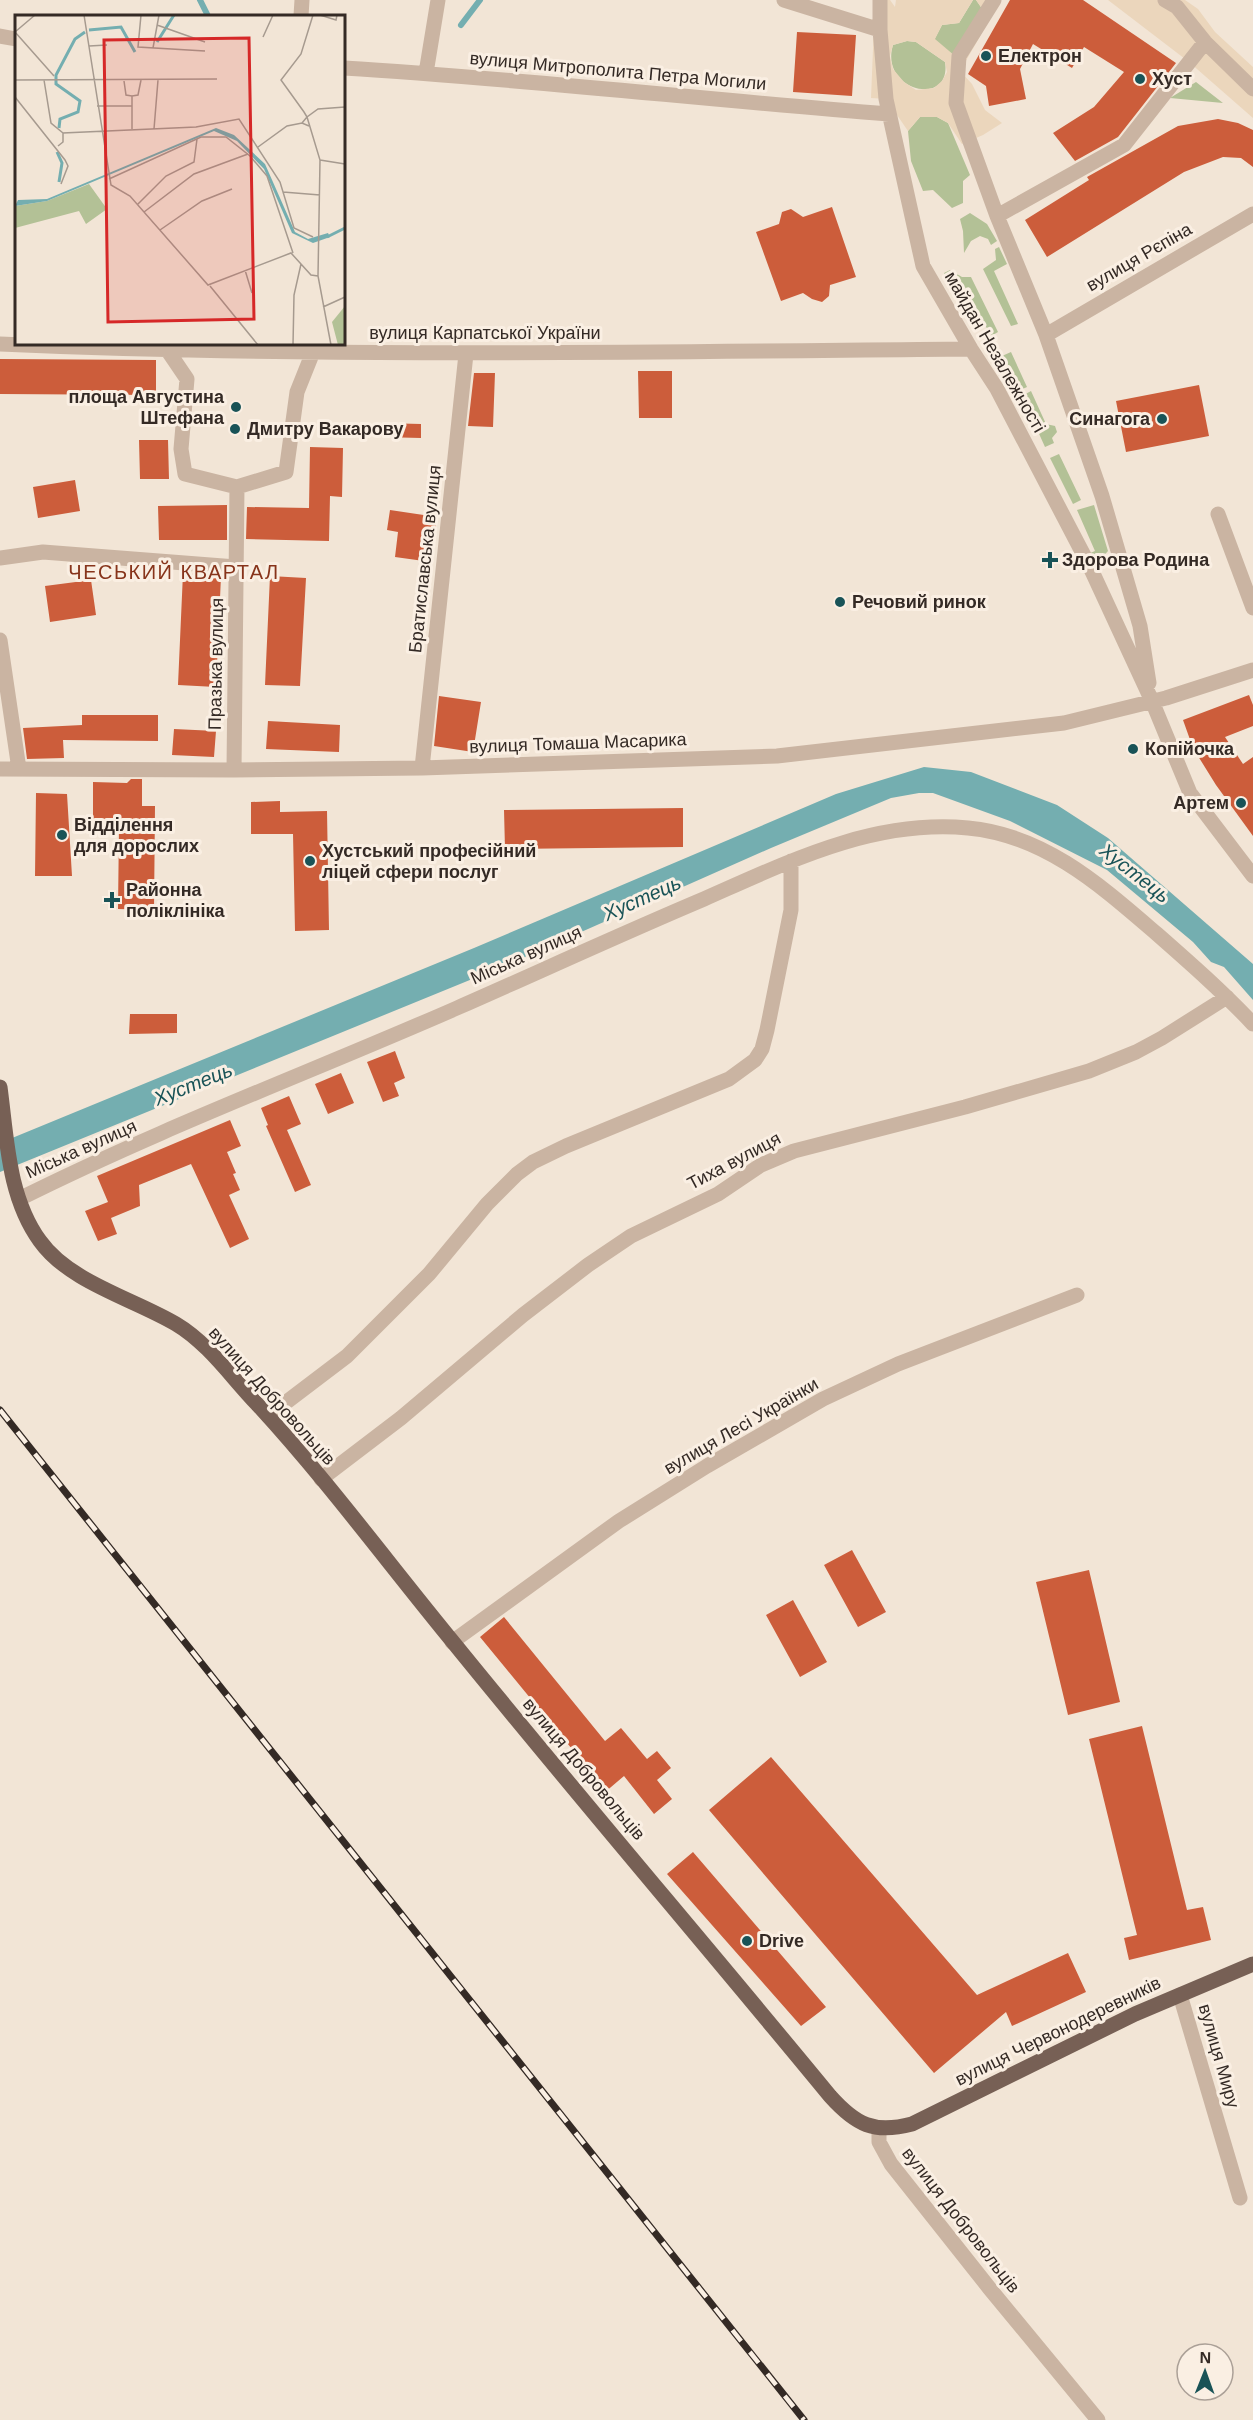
<svg xmlns="http://www.w3.org/2000/svg" width="1253" height="2420" font-family="Arial,sans-serif">
<rect width="100%" height="100%" fill="#f2e5d6"/>
<path fill="#b3c196" d="M973 0H976L983 10 955 57 934 40 942 25 959 23Z
M907 41 916 42 945 62C952 108 879 91 893 45Z
M1196 82 1223 103 1170 98Z
M920 117H937L948 123 970 175 963 181V203L952 208 933 190 923 191 911 161 908 131Z
M970 213 987 224 997 241 991 245 988 239 980 236 971 241 964 253 963 231 960 219Z
M999 247 1007 264 994 271 1018 324 1011 326 983 269 996 260 995 249Z
M950 270 962 277H971L998 332 991 336 965 287 951 291 944 273Z
M1011 352 1027 387 1018 391 1002 356Z
M1031 391 1046 424 1055 426 1057 432 1052 438 1054 443 1045 447 1022 396Z
M1059 454 1081 500 1073 504 1050 458Z
M1094 505 1108 551 1099 561 1091 558 1088 554 1095 551 1077 510Z"/>
<path fill="#ebd6bc" fill-rule="evenodd" d="M875 0H890L895 7 896 0H973L959 23 942 25 935 39 955 56 983 10 976 0H1001L960 71 972 84 985 110 1002 123 983 135 962 144 948 123 937 117H920L908 131 886 99 871 98ZM907 41 916 42 945 62 947 72 942 81 934 88 916 90 904 82 893 69 890 56 893 45Z
M1108 0H1185L1198 9 1215 32 1253 67V118L1189 62Z"/>
<path fill="#74aeb0" d="M924 767 971 772 1057 805 1108 838 1253 964V1000L1224 967 1211 962 1193 942 1107 870 1010 821 933 793H919L891 798 771 848 509 964 0 1172V1143L474 948 836 794Z"/>
<g fill="none" stroke-linecap="round" stroke-linejoin="round">
<path stroke="#74aeb0" stroke-width="6" d="M200 0 208 16
M461 25 480 0"/>
</g>
<path fill="#cc5d3b" d="M1010 0H1083L1176 63 1118 137 1075 161 1053 133 1094 107 1124 72 1084 47 1072 68 1033 44 1020 69 1026 99 989 106 986 86 968 74Z
M797 32 856 35 852 96 793 92Z
M1218 119 1238 123 1253 130V167L1241 158 1223 157 1184 172 1047 257 1025 220 1089 180 1087 177 1178 126Z
M832 207 856 277 830 285 829 296 822 302 812 299 803 293 781 301 756 232 779 224 782 212 791 209 803 217Z
M0 359 156 360V395L0 394Z
M638 371H672V418H639Z
M474 373H495L493 427 468 426Z
M1199 385 1209 436 1126 452 1116 401Z
M382 423 421 424V438L381 437Z
M139 440H168L169 479H140Z
M310 447 343 448 342 497 330 496 329 541 246 539 247 507 309 508Z
M75 480 80 511 38 518 33 487Z
M227 505V540H159L158 506Z
M390 510 437 517 431 562 395 557 398 532 387 530Z
M183 573 221 576 216 687 178 685Z
M270 576 306 578 300 686 265 685Z
M91 580 96 615 50 622 45 586Z
M1249 695 1253 705V726L1225 737 1243 764 1253 757V836L1216 785 1193 748 1183 720Z
M439 696 481 702 473 752 434 746Z
M82 715H158V741L63 740 64 758 27 759 23 728 82 725Z
M268 721 340 725 339 752 266 749Z
M174 729 216 731 214 757 172 755Z
M131 779H142V806H155L154 910 118 909 119 826H93V782L127 783Z
M36 793 67 794 72 876H35Z
M280 801V812L327 811 329 930 295 931 293 834H251V802Z
M683 808V847L505 849 504 810Z
M130 1014H177V1033L129 1034Z
M395 1051 405 1078 394 1083 399 1096 383 1102 367 1062Z
M341 1073 354 1103 328 1114 315 1084Z
M289 1096 301 1124 287 1130 311 1185 295 1192 266 1126 268 1125 261 1108Z
M230 1120 241 1146 227 1152 236 1173 233 1174 240 1190 229 1195 249 1239 230 1248 191 1164 139 1185 140 1206 111 1218 117 1234 98 1241 85 1211 108 1202 97 1176Z
M852 1550 886 1612 858 1627 824 1565Z
M1089 1570 1120 1702 1068 1715 1036 1582Z
M793 1600 827 1662 800 1677 766 1615Z
M504 1617 605 1741 621 1728 647 1759 657 1751 671 1768 657 1780 672 1799 654 1814 624 1776 604 1793 579 1762 581 1760 480 1637Z
M1142 1726 1187 1910 1203 1907 1211 1940 1129 1960 1124 1938 1137 1935 1089 1739Z
M771 1757 977 1995 1068 1953 1086 1992 1012 2026 1006 2012 934 2073 709 1810Z
M693 1852 826 2007 801 2026 667 1874Z"/>
<g fill="none" stroke-linecap="round" stroke-linejoin="round">
<path stroke="#cab4a2" stroke-width="15" d="M784 0 880 30
M880 0V30L886 99 923 266 971 349 997 389 1090 567 1152 701 1190 793 1253 876
M994 0 959 56 956 103 997 216 1046 335 1102 496 1140 626 1149 683
M1165 0 1177 7 1205 42 1253 89
M301 16 302 0
M0 36 16 39
M344 68C526 79 707 100 889 114
M426 73 438 0
M997 216 1124 145 1205 42
M1046 335 1253 214
M0 344C323 358 647 352 971 349
M168 351 187 379 181 449 185 474 237 487 286 472 297 392 313 352
M1218 514 1253 608
M0 558 43 552 236 567
M0 640 19 769
M422 768 466 354
M0 769 234 770 422 768 777 756 1064 723 1166 698 1253 670
M234 770 237 487
M19 1199C161 1128 311 1072 457 1008 539 972 621 934 704 899 788 862 873 819 968 828 1045 835 1101 886 1157 934 1190 963 1223 992 1253 1024
M268 1416 347 1356 429 1274 487 1204 517 1174 533 1162 566 1146 729 1079 755 1060 762 1049 767 1030 791 910V861
M321 1479 401 1418 523 1315 588 1265 631 1236 718 1194 761 1165 794 1151 965 1107 1089 1071 1136 1052 1162 1038 1227 997
M452 1642 619 1521 707 1466 823 1399 898 1364 1077 1295
M1180 1995 1240 2198
M879 2129V2142L891 2164 990 2289 1098 2420"/>
<path stroke="#776055" stroke-width="15" d="M0 1087C7 1139 8 1197 40 1241 69 1282 134 1299 176 1324 208 1343 232 1378 257 1404 327 1480 388 1563 453 1642 577 1795 705 1944 830 2096 856 2125 874 2134 912 2124L1135 2014 1253 1964"/>
<defs>
<path id="rail" d="M0 1410 804 2420"/>
</defs>
<use href="#rail" stroke="#342a25" stroke-width="7"/>
<use href="#rail" stroke="#faefe3" stroke-width="4.5" stroke-dasharray="14" stroke-linecap="butt"/>
</g>
<g fill="#195357" stroke="#faefe3" stroke-width="2">
<circle cx="986" cy="56" r="6"/>
<circle cx="1140" cy="79" r="6"/>
<circle cx="236" cy="407" r="6"/>
<circle cx="1162" cy="419" r="6"/>
<circle cx="235" cy="429" r="6"/>
<path d="M1047 551h6v6h6v6h-6v6h-6v-6h-6v-6h6z"/>
<circle cx="840" cy="602" r="6"/>
<circle cx="1133" cy="749" r="6"/>
<circle cx="1241" cy="803" r="6"/>
<circle cx="62" cy="835" r="6"/>
<circle cx="310" cy="861" r="6"/>
<path d="M109 891h6v6h6v6h-6v6h-6v-6h-6v-6h6z"/>
<circle cx="747" cy="1941" r="6"/>
</g>
<g text-anchor="middle" dominant-baseline="central" stroke-width="6" stroke-linejoin="round" paint-order="stroke">
<g font-size="18" font-weight="bold" fill="#342a25" stroke="#faefe3" text-anchor="start">
<text x="998" y="56">Електрон</text>
<text x="1152" y="79">Хуст</text>
<text x="224" y="397" text-anchor="end">площа Августина<tspan x="224" dy="21">Штефана</tspan></text>
<text x="1150" y="419" text-anchor="end">Синагога</text>
<text x="247" y="429">Дмитру Вакарову</text>
<text x="1062" y="560">Здорова Родина</text>
<text x="852" y="602">Речовий ринок</text>
<text x="1145" y="749">Копійочка</text>
<text x="1229" y="803" text-anchor="end">Артем</text>
<text x="74" y="825">Відділення<tspan x="74" dy="21">для дорослих</tspan></text>
<text x="322" y="851">Хустський професійний<tspan x="322" dy="21">ліцей сфери послуг</tspan></text>
<text x="126" y="890">Районна<tspan x="126" dy="21">поліклініка</tspan></text>
<text x="759" y="1941">Drive</text>
</g>
<g font-size="18" fill="#342a25" stroke="#faefe3">
<text transform="translate(618 71) rotate(5)">вулиця Митрополита Петра Могили</text>
<text transform="translate(1139 257) rotate(-30)">вулиця Рєпіна</text>
<text x="485" y="333">вулиця Карпатської України</text>
<text transform="translate(995 352) rotate(60)">майдан Незалежності</text>
<text transform="translate(425 559) rotate(-84)">Братиславська вулиця</text>
<text transform="translate(216 664) rotate(-89)">Празька вулиця</text>
<text transform="translate(578 743) rotate(-2)">вулиця Томаша Масарика</text>
<text transform="translate(526 955) rotate(-24)">Міська вулиця</text>
<text transform="translate(81 1149) rotate(-24)">Міська вулиця</text>
<text transform="translate(734 1161) rotate(-28)">Тиха вулиця</text>
<text transform="translate(272 1396) rotate(48)">вулиця Добровольців</text>
<text transform="translate(741 1426) rotate(-30)">вулиця Лесі Українки</text>
<text transform="translate(584 1769) rotate(50)">вулиця Добровольців</text>
<text transform="translate(1058 2031) rotate(-26)">вулиця Червонодеревників</text>
<text transform="translate(1219 2056) rotate(74)">вулиця Миру</text>
<text transform="translate(961 2220) rotate(52)">вулиця Добровольців</text>
</g>
<g font-size="20" letter-spacing="1.5" fill="#87341b" stroke="#faefe3">
<text x="174" y="572">ЧЕСЬКИЙ КВАРТАЛ</text>
</g>
<g font-size="20" font-style="italic" fill="#195357" stroke="#faefe3">
<text transform="translate(1135 873) rotate(38)">Хустець</text>
<text transform="translate(642 898) rotate(-24)">Хустець</text>
<text transform="translate(193 1084) rotate(-22)">Хустець</text>
</g>
</g>
<g transform="translate(15 15)">
<rect width="330" height="330" fill="#f2e5d6"/>
<path d="M74 169 92 194 71 209 64 196 0 213V191L32 186ZM330 291V330H323L317 307Z" fill="#b3c196"/>
<path d="M201 113 219 120 250 149 280 217 293 224 313 218 315 222 298 228 277 218 249 154 222 126 199 116 32 186 0 191 3 185 32 184Z" fill="#74aeb0"/>
<path fill="none" stroke="#74aeb0" stroke-width="3" d="M74 15 106 12 120 37M142 27 159 0M44 113 45 104 63 97 65 86 41 69V60L60 24 70 17M42 137 47 148 44 167M312 222 330 213"/>
<path fill="none" stroke="#a69a8f" stroke-width="1.5" d="M69 0 96 170 115 181 193 270 276 238 296 260 303 261M126 0 123 32 190 36M305 0 321 5 322 0M142 10 190 27M0 17 39 61M0 17 20 0M248 22 258 0M74 31 92 30M138 33 144 0M0 65 202 64M29 65 36 108 48 118M109 66 111 80 117 81 123 80 126 65M117 81V114M0 82 50 145 53 151 46 169M82 91H117M287 108 292 102 289 97 266 65 286 39 298 0M139 114 143 65M43 131 48 127V118L181 112 224 104 265 167 279 213 298 222M243 132 272 111 287 108 294 111M305 145 330 149M94 164 186 122H211L235 141 252 161 278 238M268 177 305 180M123 189 151 161 179 147 182 124M129 197 179 159 233 139M145 215 187 186 217 174M230 255 237 278M195 271 243 330M308 292 330 282M278 330 279 280 286 249M316 330 303 261 305 145 292 102 303 94 330 92"/>
<path fill="#d62828" fill-opacity="0.15" stroke="#d62828" stroke-width="3" d="M234 23 239 304 93 307 89 25Z"/>
<rect width="330" height="330" fill="none" stroke="#342a25" stroke-width="3"/>
</g>
<g transform="translate(1205 2372) rotate(1)"><circle r="28" fill="#faefe3" stroke="#aba097" stroke-width="1.5"/>
<path d="M0-4.5L10 22L0 15L-10 22Z" fill="#195357"/>
<text y="-9" font-size="16" font-weight="bold" text-anchor="middle" fill="#342a25">N</text>
</g>
</svg>
